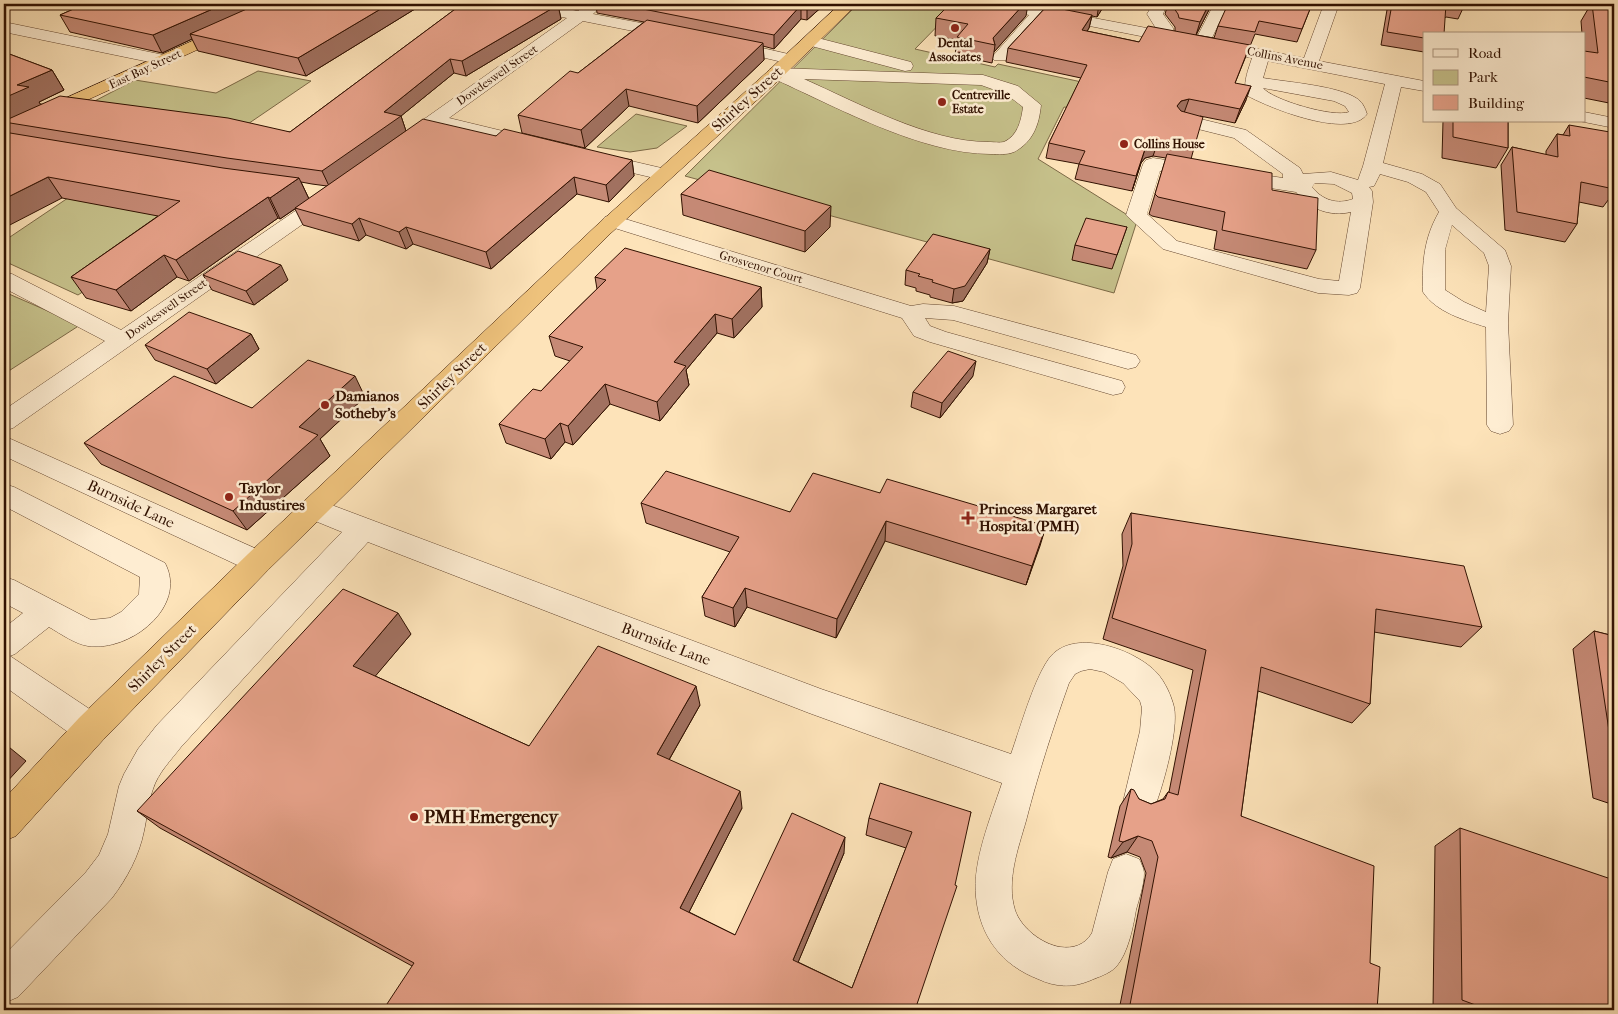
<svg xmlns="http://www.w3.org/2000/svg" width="1618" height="1014" font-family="'IM FELL French Canon',serif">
<rect width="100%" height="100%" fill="#fde3b9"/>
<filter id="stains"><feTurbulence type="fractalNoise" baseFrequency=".004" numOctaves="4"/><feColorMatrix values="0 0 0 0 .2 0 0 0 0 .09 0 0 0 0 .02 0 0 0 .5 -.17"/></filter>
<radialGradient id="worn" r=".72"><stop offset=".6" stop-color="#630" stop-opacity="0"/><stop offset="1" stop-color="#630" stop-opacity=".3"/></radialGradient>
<path fill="#c6c18b" stroke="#7c6946" d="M858 4H959L915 49 995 67 998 64 1091 84 1093 112 1064 107 1038 159 1137 221 1114 293 685 176Z
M258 71 311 81 195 160 87 105 135 80 216 93Z
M636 114 687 126 657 148 630 152 597 147Z
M111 169 238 189 78 295 4 261V241Z
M9 294 80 325 4 374V297Z"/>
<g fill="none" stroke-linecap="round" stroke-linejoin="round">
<defs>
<path id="minor" d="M512 4H542L578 11 587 4H604L593 14 673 29 679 31 681 34 679 37 673 39 583 21 449 118 540 140 542 144 540 148 533 150 438 127C426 135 412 151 396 147L394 143 396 139 567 18 515 7Z
M991 4H1020L1157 30 1147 14 1153 4H1167L1163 14 1173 28V33L1197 37 1214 4H1228L1211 40 1304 58 1324 4H1339L1319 61 1424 81V91L1401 87 1383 163 1422 174 1440 184 1456 208 1505 250 1511 266 1508 323 1513 425 1509 431 1500 434 1491 431 1487 425 1486 327C1464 320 1436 312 1423 292 1422 262 1424 238 1439 212L1426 192 1408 182 1380 174 1374 186 1369 187 1372 191 1373 202 1360 288 1357 293 1349 295 1318 293 1163 249 1126 215 1143 164 1146 160 1153 158 1283 178V174L1234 138 1178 124 1175 120 1178 116 1184 115 1246 130 1300 168 1303 174 1331 172 1358 180 1363 166 1385 84 1268 61 1263 78C1287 82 1338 86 1356 98 1362 101 1365 108 1367 114 1349 140 1270 108 1248 96 1241 86 1249 68 1252 58L1044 17 1006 60H994L992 57 1029 15 993 7ZM1263 88 1334 101 1345 106 1349 112C1334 118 1272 100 1263 88ZM1160 171 1296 192C1309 209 1330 217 1351 212L1339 281 1319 279 1177 241 1147 214ZM1315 183 1334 184 1352 193 1353 199C1337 205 1322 200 1312 187ZM1452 225 1484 253 1489 266 1486 312 1464 302 1445 290V250Z
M4 22 164 55 170 56 172 60 170 64 164 65 4 32Z
M810 36 911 62 913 66 911 70 905 71 804 44 802 41 804 38Z
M728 40 797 56 799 59 797 62 791 64 722 48 720 45 722 42Z
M776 68 983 75 1018 86 1041 105C1039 125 1033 142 1014 152 1007 155 998 154 991 154 920 154 835 106 770 77L768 73 770 69ZM804 79 981 85 1006 94 1023 107C1021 121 1018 135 1004 142 1000 143 993 142 988 142 929 142 858 103 804 79Z
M1584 112 1614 118V128L1579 121H1584Z
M597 153 670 170 673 174 670 178 663 180 590 163 588 159 590 155Z
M330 190 337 192 340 196 337 200 13 428 4 431V410L105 341 4 288V272L12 274 121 330 323 192Z
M612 215 911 306 923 304 954 306 1136 355 1140 361 1136 367 1128 369 953 320 925 318 930 326 946 332 1122 381 1125 387 1122 393 1113 395 930 342 914 336 902 318 605 225 602 221 605 217Z
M4 436 268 554 272 562 268 570 258 574 248 570 4 456Z
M4 484 14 487 165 563C188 607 130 652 88 646 75 644 61 634 49 627L15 654 10 656 103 718 107 729 103 740 91 744 79 740 4 686V628L23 613 4 603V577L14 580 91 620 110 618 121 612 139 594 140 577 4 506Z
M313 498 821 689 1011 754C1020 729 1035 675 1051 656 1076 628 1136 650 1157 673 1165 682 1171 695 1174 707 1179 730 1162 791 1152 814L1140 819 1128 814 1123 802 1140 731 1142 708 1140 701 1123 683 1104 672 1090 669 1081 671 1075 674 1069 683C1053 728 1038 774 1026 821 1018 849 1006 881 1015 910 1021 928 1042 944 1060 947 1073 949 1085 945 1092 933L1108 872 1113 859 1126 854 1139 859C1141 863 1144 869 1144 873 1144 885 1139 899 1136 910 1133 928 1128 953 1116 967 1109 974 1098 977 1089 981 1072 988 1055 987 1038 979 1002 965 980 937 976 897 972 862 991 817 1002 783L809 713 368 542 181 747C171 760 158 773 153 789 148 802 147 818 144 831 139 856 127 878 112 898L18 997 4 1003V955L86 872 99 855 108 834 119 786 124 774 138 749 157 725 342 532 303 516 299 509 303 502Z"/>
<path id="highway" d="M274 4H294L291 7 4 138V126Z
M840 4H857L778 81 611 233 268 570 103 740 16 836 4 841V799L79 718 248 554 597 225 766 73Z"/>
</defs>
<use href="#minor" stroke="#64462f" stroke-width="1"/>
<use href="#highway" stroke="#311101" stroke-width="1"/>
<use href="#minor" fill="#feedd2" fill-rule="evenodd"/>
<use href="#highway" fill="#eec27c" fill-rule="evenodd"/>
</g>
<path fill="#c68a76" stroke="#311101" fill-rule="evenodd" d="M85 4H423L306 76 198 51 192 39 162 53 70 32 60 15Z
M462 4H585L577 9 558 5 561 19 466 76 454 73 401 116 406 131 374 154 496 136 632 160 634 176 609 202 577 194 491 269 413 244 406 249 366 235 359 241 303 225 295 209 280 219 278 218 189 281 177 277 131 311 86 298 71 277 158 216 62 198 9 133 4 124V52L52 70 64 90 39 102 40 104 290 132ZM301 182 312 184 327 186 309 199Z
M596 4H825L807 20 801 19 774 49 763 46 764 60 698 123 629 106 585 148 522 133 518 115 578 73 644 22 597 13Z
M1029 4H1105L1097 17 1092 16 1089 28 1087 31 1139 42 1175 31V27L1165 14 1168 4H1212L1196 35 1214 38 1218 26 1312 4 1297 42 1255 34 1235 83 1246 100 1235 123 1200 116 1194 148 1191 159 1272 190 1316 250 1307 269 1214 249 1217 231 1152 216 1149 214 1166 158 1153 156 1145 158 1141 163 1132 191 1075 179 1079 164 1046 158 1049 143 1081 78 1006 62 1008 48 1046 7Z
M1388 4H1464V6L1458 19 1446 17 1424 34V52L1381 45Z
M1591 4 1614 7V104L1584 98V34H1582L1581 21Z
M1026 16 994 52 992 63 955 55 957 40 935 36 936 18Z
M1443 121H1508V148L1496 168 1442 158Z
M1569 125 1614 171V192L1603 207 1579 202 1577 224 1565 242 1505 230 1501 165 1512 147 1546 155V151L1557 134 1563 135Z
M681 194 830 227 805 252 683 215Z
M1127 227 1112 269 1072 260 1075 245Z
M990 249 987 263 963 301 952 303 930 297V295L916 291V288L905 285 906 270Z
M203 275 288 280 254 305 212 290Z
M595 277 761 287 762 307 734 338 717 333 686 370 689 385 660 421 610 404 573 445 565 442 551 459 506 443 499 424 541 391 570 361 555 356 549 336 597 289Z
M251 334 259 349 216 384 155 360 145 345Z
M973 376 940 418 911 407 913 392Z
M365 397 320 439 330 456 247 530 101 464 84 443 252 408Z
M880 493 1046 526 1026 585 885 541 836 638 747 607 735 627 705 616 702 597 730 552 646 523 641 503 790 512Z
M1131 513 1482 627 1461 647 1374 632 1370 704 1352 723 1258 691 1241 816 1370 963 1377 1010H1119L1146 873 1140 857 1127 852 1111 858 1108 857 1120 806 1131 789 1139 799 1151 804 1163 799 1168 792H1169L1193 670 1103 639 1123 566 1122 534Z
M1594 631 1614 636V805L1593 798 1573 649Z
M411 634 375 676 529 746 700 705 669 760 742 808 689 912 735 935 844 853 798 962 852 988 906 848 866 835 869 818 971 812 915 1010 412 966 160 828 137 811Z
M1460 828 1614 1010H1433L1435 846Z"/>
<path fill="#a17160" stroke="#311101" d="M224 4H270L190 34 192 39 162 53 153 35Z
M389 4H423L306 76 298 58Z
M576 4H585L577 9Z
M809 4H825L807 20V6Z
M1024 4H1028L1026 16 994 52 995 45 993 38Z
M1099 4H1105L1097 17Z
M1209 4H1212L1196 35 1200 22Z
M558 5 561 19 466 76 462 61Z
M801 5V19L774 49V35Z
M1092 15 1089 28 1079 43 1082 30Z
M763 43 764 60 698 123 697 106Z
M450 59 454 73 401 116 406 131 329 186 322 171 384 112Z
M52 70 64 90 39 102 42 107 4 122V98L17 85Z
M1251 86 1246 100 1235 123 1240 109Z
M626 89 629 106 585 148 581 130Z
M1189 99 1184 113 1176 115 1177 106 1181 101Z
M1158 142 1153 156 1145 158 1141 163 1132 191 1145 149 1150 144Z
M632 160 634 176 609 202 606 185Z
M48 177 62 198 4 228V199Z
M574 177 577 194 491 269 486 252Z
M299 178 309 199 280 219 270 198Z
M268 197 278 218 189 281 176 260Z
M831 206 830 227 805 252V231Z
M359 218 366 235 359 241 352 224Z
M406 227 413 244 406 249 399 232Z
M990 249 987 263 963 301 952 303 954 289Z
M164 255 177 277 131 311 116 290Z
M281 265 288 280 254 305 246 291Z
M761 287 762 307 734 338 732 319Z
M715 314 717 333 686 370 689 385 660 421 657 402 674 362Z
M251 334 259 349 216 384 207 369Z
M976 361 973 376 940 418 942 403Z
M355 376 365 397 320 439 330 456 247 530 233 511 299 427Z
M605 384 610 404 573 445 568 426Z
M560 423 565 442 551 459 545 439Z
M886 521 885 541 836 638 837 619Z
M1046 526 1040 546 1026 585 1032 566Z
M745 588 747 607 735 627 733 608Z
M398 613 411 634 367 686 353 666Z
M696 686 700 705 662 772 657 754Z
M4 743 26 761 4 785Z
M740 791 742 808 684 922 680 908Z
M1138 836 1127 852 1111 858 1123 842Z
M845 837 844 853 794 972 793 960Z"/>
<path fill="#e6a189" stroke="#311101" d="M85 4H224L153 35 60 15Z
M258 4H389L298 58 190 34Z
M462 4H553L558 5 462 61 450 59 384 112 401 116 322 171 227 158 4 122V121L60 96 228 118 290 132Z
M618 4H809L807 6 801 5 774 35Z
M950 4H1024L993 38 995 45 957 37 968 24 936 18Z
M1171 4H1209L1200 22 1179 18 1178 14Z
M1228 4H1312L1302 29 1259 21 1255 32 1218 26Z
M1392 4H1446L1444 34H1424V38L1387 32Z
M1449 4H1464V6Z
M1592 4 1614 7V83L1584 77V51L1598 53Z
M1047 6 1092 15 1082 30 1139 42 1148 26 1250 45 1235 83 1251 86 1240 109 1189 99 1181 101 1177 106 1181 111 1203 117 1194 148 1158 142 1150 144 1145 149 1136 176 1079 164 1085 151 1049 143 1087 65 1008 48Z
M647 20 763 43 697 106 626 89 581 130 518 115 570 71 578 73Z
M4 52 52 70 17 85 29 87 4 98Z
M423 119 496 136 504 129 632 160 606 185 574 177 486 252 406 227 399 232 359 218 352 224 295 208Z
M1453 121H1508V148L1453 137Z
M1569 125 1610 132 1614 171V189L1581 182 1577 224 1517 212 1512 147 1558 157 1557 134 1570 136Z
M4 132 223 168 299 178 270 198 268 197 176 260 164 255 116 290 71 277 180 201 48 177 4 199Z
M1167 154 1272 173V190L1318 198 1316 250 1222 230 1225 212 1158 197 1155 194Z
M709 170 831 206 805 231 681 194Z
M1086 218 1127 227 1117 255 1075 245Z
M933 234 990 249 965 286 954 289 932 282 933 280 918 276 920 274 906 270Z
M625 248 761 287 732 319 715 314 674 362 686 366 657 402 605 384 568 426 560 423 545 439 499 424 533 389 541 391 583 347 549 336 606 280 595 277Z
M238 251 281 265 246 291 203 275Z
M189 312 251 334 207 369 145 345Z
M948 351 976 361 942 403 913 392Z
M308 360 355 376 299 427 318 435 233 511 84 443 174 376 252 408Z
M666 471 790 512 813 473 880 493 887 479 1046 526 1032 566 886 521 837 619 745 588 733 608 702 597 739 537 641 503Z
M1131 513 1464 566 1482 627 1376 609 1370 704 1261 667 1241 816 1374 866 1370 963 1380 967 1377 1010H1129L1158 857 1152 841 1138 836 1123 842 1119 841 1131 789 1134 790 1139 799 1151 804 1165 799 1168 792 1178 795 1206 650 1112 618 1132 544Z
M343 589 398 613 353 666 529 746 598 646 696 686 657 754 740 791 680 908 735 935 792 813 845 837 793 960 852 988 912 832 869 818 880 783 971 812 955 885 957 886 915 1010H383L414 963 137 811Z
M1594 631 1614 636V764Z
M1460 828 1614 880V1010H1489L1462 1000Z
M1001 1005 1013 1010H1000Z"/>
<g fill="#8f2418" stroke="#feedd2" stroke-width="2">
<circle cx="955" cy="28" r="5"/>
<circle cx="942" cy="102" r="5"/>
<circle cx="1124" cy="144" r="5"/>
<circle cx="325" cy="405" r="5"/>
<circle cx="229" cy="497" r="5"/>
<path d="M965.5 510.5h5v5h5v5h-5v5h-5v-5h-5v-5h5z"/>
<circle cx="414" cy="817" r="5"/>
</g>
<g text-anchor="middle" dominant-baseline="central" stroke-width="5" stroke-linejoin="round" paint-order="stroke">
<g font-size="12" font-weight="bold" fill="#311101" stroke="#feedd2" text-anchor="start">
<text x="955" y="43" text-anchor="middle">Dental<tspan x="955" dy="14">Associates</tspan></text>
<text x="952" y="95">Centreville<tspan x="952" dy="14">Estate</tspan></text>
<text x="1134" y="144">Collins House</text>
</g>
<g font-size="12" fill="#311101" stroke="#feedd2">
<text transform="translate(1285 58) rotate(11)">Collins Avenue</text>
<text transform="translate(145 69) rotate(-25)">East Bay Street</text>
<text transform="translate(497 75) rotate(-35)">Dowdeswell Street</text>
<text transform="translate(761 267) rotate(17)">Grosvenor Court</text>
<text transform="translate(166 309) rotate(-35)">Dowdeswell Street</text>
</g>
<g font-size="15" fill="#311101" stroke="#feedd2">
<text transform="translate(747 99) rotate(-42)">Shirley Street</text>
<text transform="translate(452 376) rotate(-44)">Shirley Street</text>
<text transform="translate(131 504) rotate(25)">Burnside Lane</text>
<text transform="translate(666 644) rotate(21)">Burnside Lane</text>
<text transform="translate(162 658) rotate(-45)">Shirley Street</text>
</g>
<g font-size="15" font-weight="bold" fill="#311101" stroke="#feedd2" text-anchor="start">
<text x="335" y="396">Damianos<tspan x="335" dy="17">Sotheby's</tspan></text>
<text x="239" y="488">Taylor<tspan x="239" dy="17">Industires</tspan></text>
<text x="979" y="509">Princess Margaret<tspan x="979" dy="17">Hospital (PMH)</tspan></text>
</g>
<g font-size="18" font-weight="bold" fill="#311101" stroke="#feedd2" text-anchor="start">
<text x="424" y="817">PMH Emergency</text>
</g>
</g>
<rect width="1618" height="1014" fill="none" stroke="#fde3b9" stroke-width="20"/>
<rect x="5" y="5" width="1608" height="1004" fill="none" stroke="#311101" stroke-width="2.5"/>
<rect x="10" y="10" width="1598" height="994" fill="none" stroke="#311101"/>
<rect x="1423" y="32" width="162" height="90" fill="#feedd2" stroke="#ac957e"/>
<rect x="1433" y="49" width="25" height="8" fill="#feedd2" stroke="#ac957e"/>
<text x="1468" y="58" font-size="15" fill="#311101">Road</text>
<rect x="1433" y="70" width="25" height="15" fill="#c6c18b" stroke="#ac957e"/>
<text x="1468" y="82" font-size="15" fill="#311101">Park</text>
<rect x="1433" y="95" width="25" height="15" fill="#e6a189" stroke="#ac957e"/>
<text x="1468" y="108" font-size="15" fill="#311101">Building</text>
<rect width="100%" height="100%" filter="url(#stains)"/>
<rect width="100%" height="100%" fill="url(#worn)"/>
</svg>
